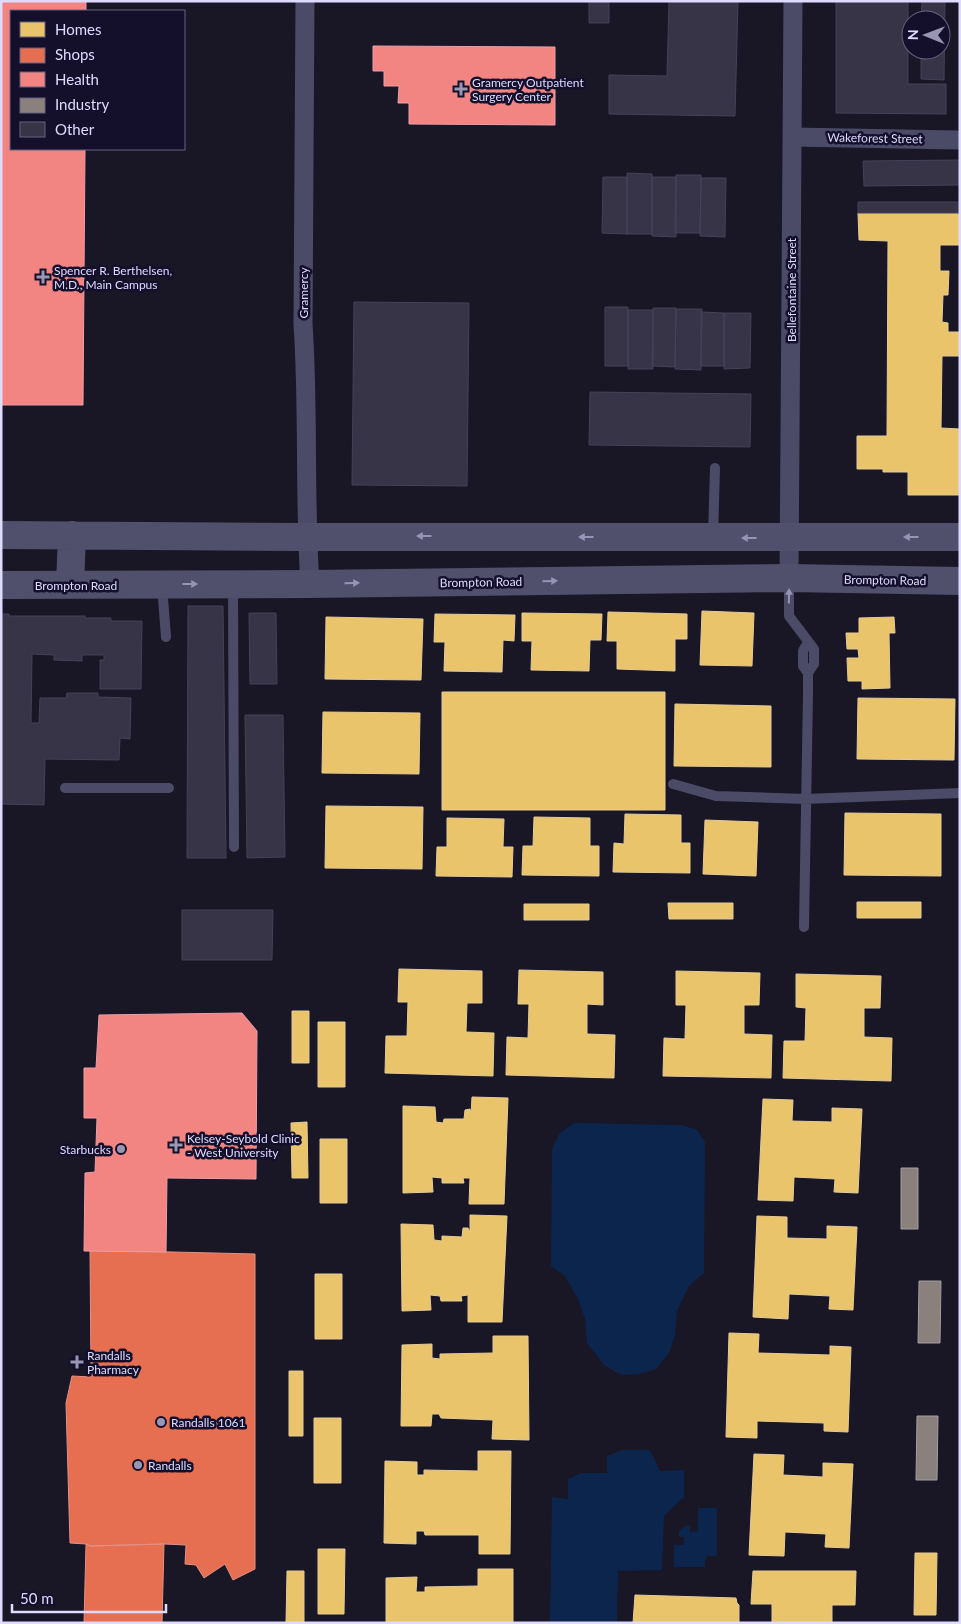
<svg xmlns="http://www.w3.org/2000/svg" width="961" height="1624" font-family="Lato,sans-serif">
<rect width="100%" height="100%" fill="#191626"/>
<path fill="#0b254d" d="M574 1123 682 1125 697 1130 705 1142 704 1273 689 1286 677 1311 675 1336 669 1353 655 1370 638 1374 622 1375 614 1371 604 1365 587 1343 585 1319 578 1299 565 1276 551 1266 552 1149 559 1134Z
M622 1450H650L660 1471 684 1470V1497L664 1516 662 1570 618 1571 617 1623H550L552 1497 568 1499V1479L581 1473H607V1456Z
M698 1508H717V1556H707L705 1561V1567H674V1545H684V1537H679V1531L685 1526 690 1525V1532L698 1531Z"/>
<path fill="#e9c46a" stroke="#e6cb97" d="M858 213H960V245H940V271H949L948 295H943L942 322 948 323V332H960V356H942L941 428 960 429V495H908V472H883V469H857V436H887L888 241 859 240Z
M702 611 754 613 752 666 700 665Z
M608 612 687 614V639H675V671L617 669V641H607Z
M522 613 602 614 601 640H590L589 671 531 670 532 641H522Z
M435 614 515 615 514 641 503 640 502 672 444 671 445 642H434Z
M326 617 423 619 421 680 325 679Z
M894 617 895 633H889L890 688 862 689V681H848L847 658H859L858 649H847L846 633H859V618Z
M442 692H665V810H442Z
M858 698 955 699 954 760 857 759Z
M675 704 771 706V767L674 766Z
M323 712 420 713 419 774 322 773Z
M326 806 423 807 422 869 325 868Z
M845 813 941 814V876L844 875Z
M625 814 681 815V843H690V873L613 872 614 843 624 844Z
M534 817 590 818V846H599V876L522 875 523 846H533Z
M447 818 504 819 503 847H513L512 877 436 876 437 847H447Z
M705 820 758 822 756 876 703 874Z
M857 902H921V918H857Z
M668 903H733V919H669Z
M524 904H589V920H524Z
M399 969 482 971V1003H467L466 1032 494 1033 493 1076 385 1073 386 1036H407L408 1002H398Z
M519 970 603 972V1005L587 1004V1034L615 1035 614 1078 506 1075 507 1037 528 1038 529 1004H518Z
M676 971 760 973 759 1005H744V1034L772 1035 771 1078 663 1076 664 1038 685 1039 686 1005H676Z
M796 974 881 976 880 1008H864V1037L892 1038 891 1081 783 1078 784 1041H805L806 1008 796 1007Z
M292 1011H309V1063H292Z
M318 1022H345V1087H318Z
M472 1097 508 1098 504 1204H469L470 1178H463L464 1183H442V1178L432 1177 433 1192 403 1193V1106L435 1107 436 1122 443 1123 444 1119H464L465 1110 470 1109 471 1114Z
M763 1099 793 1100 792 1121 832 1122V1108L862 1109 858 1193 834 1192 835 1179 794 1177 793 1201 758 1200Z
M307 1122 308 1178H292L291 1123Z
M320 1139H347V1203H320Z
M470 1215 507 1216 502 1322H468V1295L461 1296 462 1301H441L440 1296 430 1295 431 1310 402 1311 401 1224 433 1225 434 1240 442 1241V1236L462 1237 463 1228H468L470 1232Z
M757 1216 787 1217V1238L827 1239V1226L857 1227 853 1310 829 1309 830 1296 789 1294 788 1319 753 1317Z
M315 1274H342V1339H315Z
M729 1333 759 1334 758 1353 830 1355V1346L851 1347 848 1432 824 1431V1423L757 1421V1438L726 1437Z
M493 1336H528L529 1440 492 1439 493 1420 441 1418 439 1414H432L431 1426H401L402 1345 432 1344V1358L440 1359V1354L493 1353Z
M289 1371H303V1436H289Z
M314 1418H341V1483H314Z
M478 1451H511L510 1554H479V1535H425L424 1531H416V1544L384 1543 385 1461 417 1462V1475H424V1470L478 1471Z
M754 1454 784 1455 783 1475 823 1477V1463L853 1464 849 1548 825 1547 826 1534 785 1532 784 1556 749 1555Z
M318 1549H345L344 1614H318Z
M915 1553H937L936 1615H914Z
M478 1569H513V1623H386V1578L417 1577 416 1592H425V1587L478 1586Z
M287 1571H304V1623H286Z
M753 1571H856L855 1605H832V1623H772V1604H751Z
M635 1595 736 1598 737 1603 739 1605V1623H633Z"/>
<path fill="#e76f51" stroke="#e48f85" d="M90 1250 255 1254V1569L233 1580 225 1564 204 1578 196 1565 185 1564 186 1545 164 1544 90 1546 86 1544 70 1543 66 1403 72 1376 91 1377Z
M86 1544 90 1546 164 1544 162 1623H84Z"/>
<path fill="#f28482" stroke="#ec9ea8" d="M1 1H86V11H11V149H85L83 405H1Z
M373 46 555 47V125L409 124V103H398L399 86H384V71H373Z
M242 1013 257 1031 256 1179 167 1178 166 1252 84 1251 85 1173 95 1172 97 1118H84V1068H96L99 1015Z"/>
<path fill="#8a817c" stroke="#a39ca3" d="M901 1168H918V1229H901Z
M919 1281H941L940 1343H918Z
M917 1416H938L937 1480H916Z"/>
<path fill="#383447" stroke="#454158" d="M589 1H609V23H589Z
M669 1H738L735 116 609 114V75L667 76Z
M836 1H908V84H946V114L836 113Z
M922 1H945L944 80 921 79V50H941V20H921Z
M960 160V185L864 186 863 161Z
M627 173 652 174V234H627Z
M676 175H701L700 233H675Z
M603 177H627V234L602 233Z
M652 177H676V237L652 236Z
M701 178H726L725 237 700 236Z
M858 202H960V213H858Z
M354 302 469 303 467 486 352 485Z
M605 307H628V366H605Z
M653 308H676L675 367 652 366Z
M676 309H702L701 370 675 369Z
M628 310H653V369H628Z
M701 312 724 313V366H701Z
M724 313H751L750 368 724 369Z
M590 392 751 394 750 447 589 445Z
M188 606H223L226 858H187Z
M249 613H276L277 684H250Z
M1 614H9V616H85V618H111V621H142L141 689H100V660H104V655H82V661L54 660V655L32 654 31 723H39L40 698H66L67 693H98V697L131 698 130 739 120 738 119 760 45 759 44 805 1 804Z
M245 715H283L285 857 247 858Z
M182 910H273L272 960H182Z"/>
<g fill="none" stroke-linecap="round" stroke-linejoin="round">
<path stroke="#4b4b67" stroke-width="10" d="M713 536 715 468
M789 579V616L814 649V664L808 673
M162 585 166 637
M233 585 234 847
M673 784 716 796 805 799 960 793
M65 788H169
M804 927 808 693V673L803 666V651L808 642"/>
<path stroke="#4b4b67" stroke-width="19" d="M305 1 303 324C309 411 304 497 310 584
M792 137 957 140
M789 578 793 1"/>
<path stroke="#504f6c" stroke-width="28" d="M1 535 306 537H960
M1 585 310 584 789 578 960 581
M70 585 72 535"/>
</g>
<defs><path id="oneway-solid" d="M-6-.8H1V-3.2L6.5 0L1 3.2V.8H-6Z" transform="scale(1.25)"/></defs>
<g fill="#9795b6">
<use href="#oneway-solid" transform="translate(424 536) rotate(180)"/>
<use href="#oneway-solid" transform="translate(586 537) rotate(-180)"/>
<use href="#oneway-solid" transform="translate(911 537) rotate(180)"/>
<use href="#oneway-solid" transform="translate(749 538) rotate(-180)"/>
<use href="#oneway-solid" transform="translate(550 581) rotate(-1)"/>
<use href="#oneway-solid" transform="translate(352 583) rotate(-1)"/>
<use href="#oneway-solid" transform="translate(190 584)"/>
</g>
<use fill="#9493b3" href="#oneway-solid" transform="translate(789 596) rotate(-89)"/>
<g fill="#9996b3" stroke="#14102c" stroke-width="2">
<path d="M458.5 81.5h5v5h5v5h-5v5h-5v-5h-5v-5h5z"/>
<path d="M40.5 269.5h5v5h5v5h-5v5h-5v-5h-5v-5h5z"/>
<path d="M173.5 1137.5h5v5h5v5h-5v5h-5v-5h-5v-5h5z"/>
<circle cx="121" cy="1149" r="5"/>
<path d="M74.5 1354.5h5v5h5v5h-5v5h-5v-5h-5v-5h5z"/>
<circle cx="161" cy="1422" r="5"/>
<circle cx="138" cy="1465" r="5"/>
</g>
<g text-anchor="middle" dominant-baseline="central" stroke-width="5" stroke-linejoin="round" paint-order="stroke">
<g font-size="12" fill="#dedbff" stroke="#14102c" text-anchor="start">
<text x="472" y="82">Gramercy Outpatient<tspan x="472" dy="14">Surgery Center</tspan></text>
<text x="54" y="270">Spencer R. Berthelsen,<tspan x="54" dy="14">M.D., Main Campus</tspan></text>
<text x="187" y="1138">Kelsey-Seybold Clinic<tspan x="187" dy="14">- West University</tspan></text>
<text x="111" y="1149" text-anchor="end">Starbucks</text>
<text x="87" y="1355">Randalls<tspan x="87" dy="14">Pharmacy</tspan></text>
<text x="171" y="1422">Randalls 1061</text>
<text x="148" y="1465">Randalls</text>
</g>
<g font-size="12" fill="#dedbff" stroke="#14102c">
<text transform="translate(875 138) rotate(1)">Wakeforest Street</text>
<text transform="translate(791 290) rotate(-90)">Bellefontaine Street</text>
<text transform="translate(303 293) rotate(-90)">Gramercy</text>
<text transform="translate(885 580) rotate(1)">Brompton Road</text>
<text transform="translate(481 582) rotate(-1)">Brompton Road</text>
<text x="76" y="585">Brompton Road</text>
</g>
</g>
<rect width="961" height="1624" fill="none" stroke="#dedbff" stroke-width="5"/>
<rect x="10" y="10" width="175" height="140" fill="#14102c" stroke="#656180"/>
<rect x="20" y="22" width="25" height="15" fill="#e9c46a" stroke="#656180"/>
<text x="55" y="35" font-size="15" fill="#dedbff">Homes</text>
<rect x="20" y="48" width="25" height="15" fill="#e76f51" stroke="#656180"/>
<text x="55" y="60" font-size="15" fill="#dedbff">Shops</text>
<rect x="20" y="72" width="25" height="15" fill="#f28482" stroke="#656180"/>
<text x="55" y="85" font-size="15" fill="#dedbff">Health</text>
<rect x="20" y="98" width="25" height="15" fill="#8a817c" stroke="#656180"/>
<text x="55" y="110" font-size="15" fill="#dedbff">Industry</text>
<rect x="20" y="122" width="25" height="15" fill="#383447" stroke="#656180"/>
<text x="55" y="135" font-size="15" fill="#dedbff">Other</text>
<g transform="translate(926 35) rotate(271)"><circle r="24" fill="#14102c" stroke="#656180"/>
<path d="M0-4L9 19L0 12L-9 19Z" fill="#9996b3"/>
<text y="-8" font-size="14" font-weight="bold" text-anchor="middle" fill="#dedbff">N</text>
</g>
<path d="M12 1604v8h154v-8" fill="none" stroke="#dedbff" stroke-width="2.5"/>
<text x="20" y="1604" font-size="15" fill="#dedbff" stroke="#14102c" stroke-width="4" paint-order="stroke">50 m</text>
</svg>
